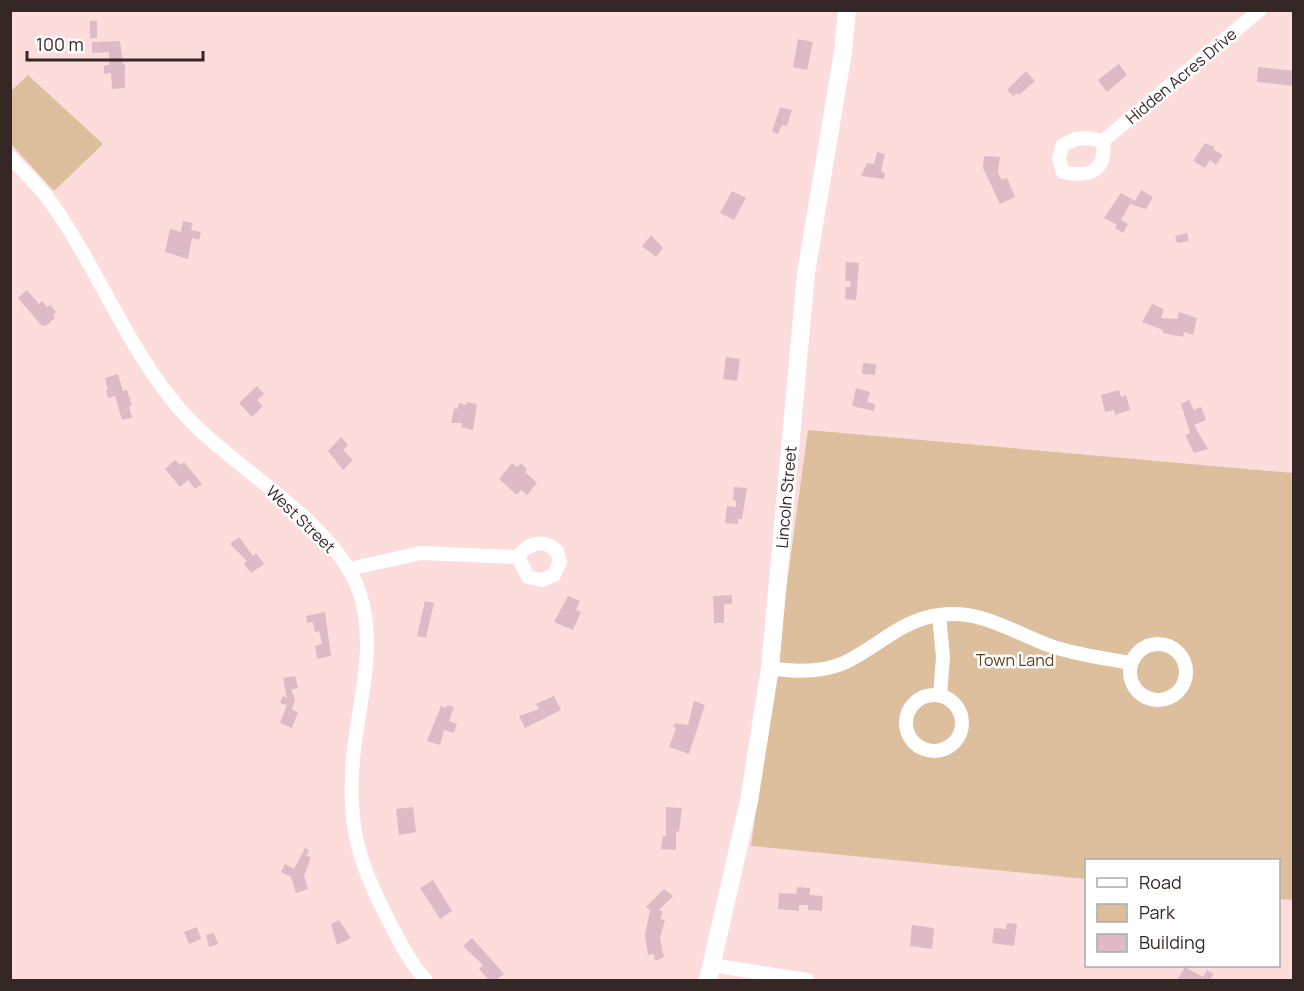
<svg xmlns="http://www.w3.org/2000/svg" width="1304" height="991" font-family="Manrope,sans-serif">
<rect width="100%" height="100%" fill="#fcdddc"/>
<path fill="#ddbe9d" d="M28 75 103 144 54 191 11 144V91Z
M808 430 1293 473V900L1279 899 1278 860H1086V879L751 846Z"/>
<path fill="#ddbac5" d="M90 21H97V38H90Z
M798 39 813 42 807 70 793 67Z
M120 41 123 65 125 64V88L112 89 111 73 104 74V65H109V52L92 53V42Z
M1119 64 1127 75 1107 92 1098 80Z
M1258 67 1294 71V86L1257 82Z
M1026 71 1035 81 1019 95 1017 93 1013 96 1007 90Z
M780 107 792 110 787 126 782 125 778 134 772 132Z
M1205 143 1215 147 1213 149 1223 155 1216 165 1210 160 1205 168 1193 161Z
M877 152 885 154 881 172 885 173 884 179 861 176 867 163 874 164Z
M984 156 1000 157 998 173 1002 180 1007 178 1015 197 1000 204 983 168Z
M1141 190 1153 197 1146 209 1130 204 1121 220 1128 224 1123 233 1115 228 1117 225 1104 218 1121 193 1135 201Z
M732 191 746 198 734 220 720 213Z
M183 221 193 223 191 230 201 232 199 240 192 238 188 259 165 252 170 229 181 232Z
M1187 233 1189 241 1177 243 1175 236Z
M651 235 663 248 656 257 642 246Z
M846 262 859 263 856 300 845 299 846 287H850L851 281H845Z
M27 290 39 304 42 301 47 307 50 305 56 312 53 315 55 318 47 325 42 326 18 298Z
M1152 304 1164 309 1161 318 1177 319 1179 312 1197 318 1193 335 1184 332 1183 337 1163 333V330L1142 322Z
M726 357 740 359 737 381 723 379Z
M863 363 876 364 875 375 862 374Z
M118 374 123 391 127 390 132 406H129L132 418 122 420 115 396 108 398 106 390H108L105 378Z
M257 386 264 394 257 400 263 406 252 417 239 403Z
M856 388 870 392 867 402 875 404 874 411 852 406Z
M1119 390 1121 397 1126 395 1130 410 1115 415 1114 410 1105 412 1101 395Z
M1189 400 1194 410 1201 407 1206 420 1194 425 1208 449 1194 453 1185 435 1190 433 1181 404Z
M467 402 477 404 473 430 461 427 462 423H451L454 408 457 409 459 403 467 405Z
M341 437 348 445 343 450 353 460 343 470 328 451Z
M175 460 180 465 184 462 202 484 195 489 188 480 180 487 165 469Z
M512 463 517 467 521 463 527 469 525 472 537 483 527 495 521 490 517 495 499 479Z
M734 487 747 488 742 519H738V524L725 523 727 506 736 507V501L733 500Z
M239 537 253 556 256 553 264 564 251 573 244 564 247 561 230 544Z
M732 595V604H724V623H714L713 596Z
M568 596 580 601 576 610 581 612 573 630 554 622Z
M425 601 434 603 426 638 417 636Z
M325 612 331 656 317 659 315 646 322 644 319 631 315 632 313 622 307 623 306 616Z
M295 676 298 688 291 690 295 699 292 710 298 712 292 728 280 723 287 705 280 703 283 696 287 698 283 678Z
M554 696 561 710 525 728 519 716 539 709 536 704Z
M694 701 705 705 689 754 669 747 676 728 673 727 675 723 688 725Z
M447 705 454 707 449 721 457 724 454 733 444 730 440 745 427 741 441 706 446 708Z
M413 807 416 832 399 835 396 809Z
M666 807 682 808 679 832 676 831V850L661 849 663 836H666Z
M305 848 309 850 306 856 311 857 304 876 308 889 296 893 291 877 281 872 285 864 294 869Z
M433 880 452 911 440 919 420 888Z
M797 887 810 888V895L823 896 822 911 808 910V905H799V911L778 909 779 893 796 894Z
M664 889 673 896 659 910 663 912 660 919 665 920 660 938 664 957 655 961 654 954 648 955 645 935 650 910 646 907Z
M339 920 351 938 337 945 331 924Z
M1007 923 1017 924 1014 946 992 943 994 928 1006 929Z
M912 925 934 928 932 949 910 946Z
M197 927 201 939 189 944 184 932Z
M214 933 218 944 209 947 206 935Z
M472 938 504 974 496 980H489L479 969 483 965 463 946Z
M1185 967 1203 977 1207 970 1214 974 1210 980H1177Z"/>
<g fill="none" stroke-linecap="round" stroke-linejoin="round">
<path stroke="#fff" stroke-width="14" d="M1088 138 1103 141C1107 171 1089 178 1063 172L1059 159 1062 146 1075 139Z
M1103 141 1260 10
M10 157C22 170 36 183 47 197 98 266 127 351 185 415 234 469 335 522 359 591 377 644 360 696 354 750 346 821 357 861 390 923 401 944 410 963 426 980
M349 569 421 553 518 557 528 577 542 580 554 575 560 562 557 551C543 538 528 543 518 557
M939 615 943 657 940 695
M1130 672a28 28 0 1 1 56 0a28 28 0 1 1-56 0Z
M770 668C795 672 823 673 846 662 879 646 901 620 939 615 982 609 1012 632 1051 646 1077 655 1104 658 1131 663
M906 723a28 28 0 1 1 56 0a28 28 0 1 1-56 0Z
M711 965 807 980"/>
<path stroke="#fff" stroke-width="18" d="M708 980 749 801 770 668 806 273 843 52 847 10"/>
</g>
<g text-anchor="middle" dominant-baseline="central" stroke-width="5" stroke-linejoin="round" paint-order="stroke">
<g font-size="16" fill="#352726" stroke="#fff">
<text transform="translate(1181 76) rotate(-40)">Hidden Acres Drive</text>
<text transform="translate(786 497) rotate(-85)">Lincoln Street</text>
<text transform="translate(301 519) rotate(44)">West Street</text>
</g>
<g font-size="16" fill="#623f14" stroke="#fff">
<text x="1015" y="660">Town Land</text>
</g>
</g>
<rect width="1304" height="991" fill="none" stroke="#352726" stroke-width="24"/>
<rect x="1085" y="859" width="195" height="108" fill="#ffffff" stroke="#aea9a8" stroke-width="1.5"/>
<rect x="1097" y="878" width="30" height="9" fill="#ffffff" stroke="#aea9a8" stroke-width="1.5"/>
<text x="1139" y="889" font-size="18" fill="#352726">Road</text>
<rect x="1097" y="904" width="30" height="18" fill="#ddbe9d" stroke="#aea9a8" stroke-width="1.5"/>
<text x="1139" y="919" font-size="18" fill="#352726">Park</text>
<rect x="1097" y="934" width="30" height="18" fill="#ddbac5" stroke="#aea9a8" stroke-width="1.5"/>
<text x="1139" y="949" font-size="18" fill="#352726">Building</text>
<path d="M27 51v9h176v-9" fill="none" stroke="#352726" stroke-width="3"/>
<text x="36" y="51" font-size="18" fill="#352726" stroke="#ffffff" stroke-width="4.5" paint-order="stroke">100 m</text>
</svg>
